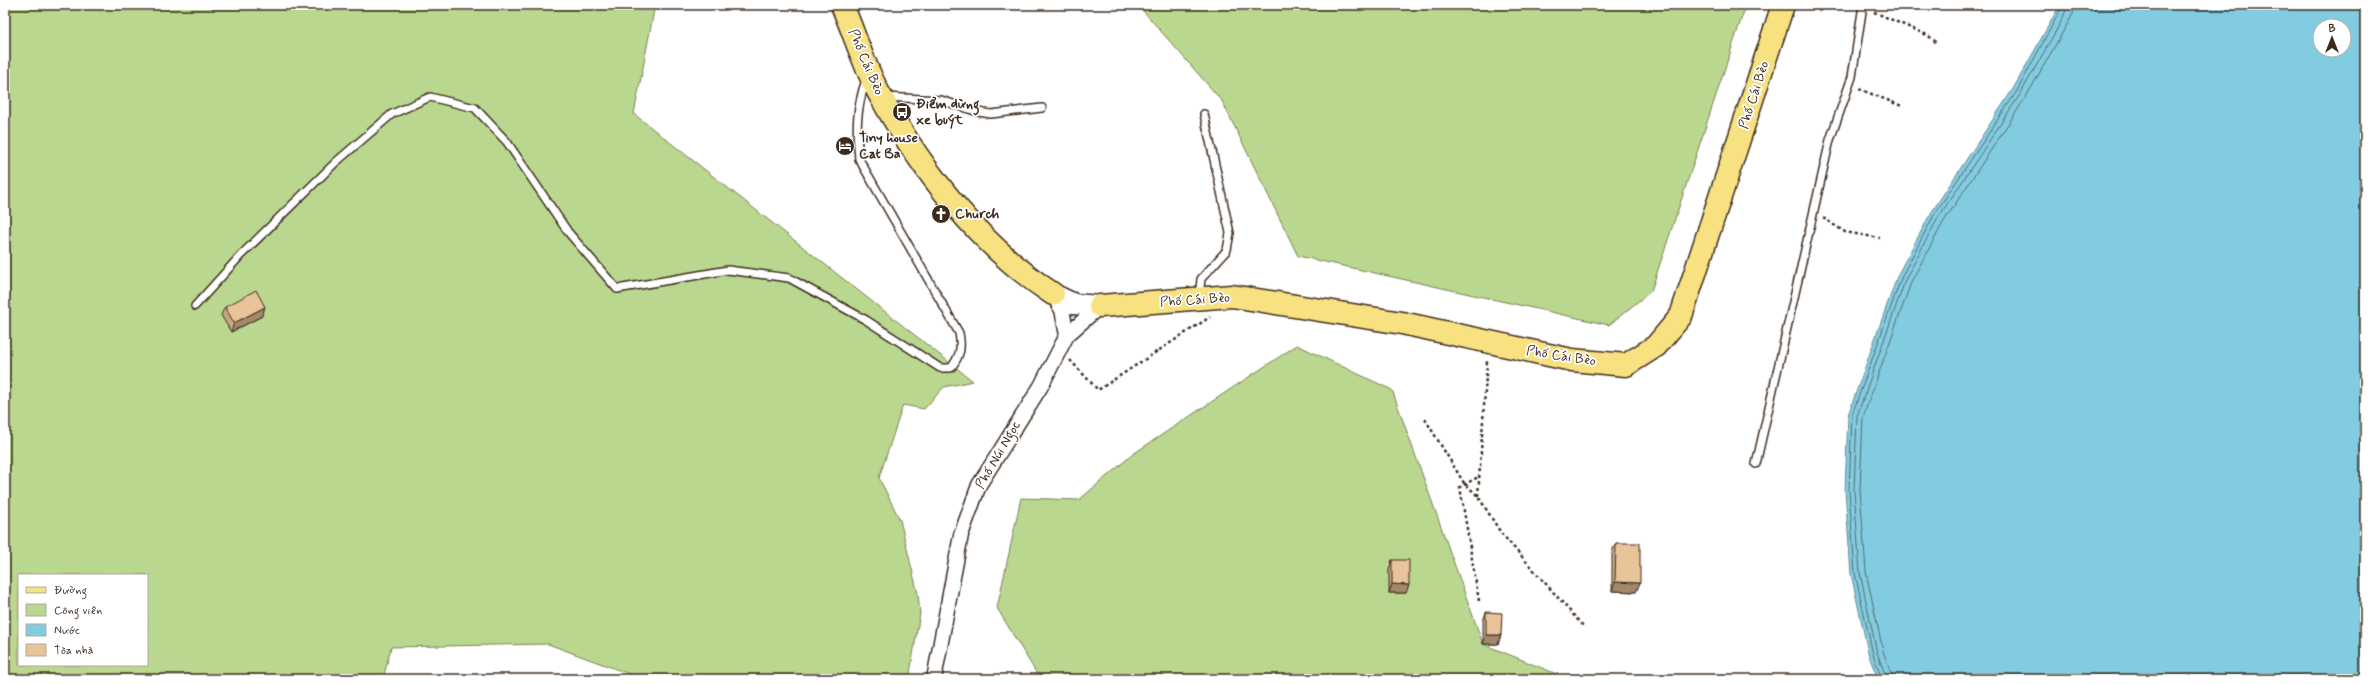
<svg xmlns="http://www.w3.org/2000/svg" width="2370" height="684" font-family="Mynerve,sans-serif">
<rect width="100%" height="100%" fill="#fff"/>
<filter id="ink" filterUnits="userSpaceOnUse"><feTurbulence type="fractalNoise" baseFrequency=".025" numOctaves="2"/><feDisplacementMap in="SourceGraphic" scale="8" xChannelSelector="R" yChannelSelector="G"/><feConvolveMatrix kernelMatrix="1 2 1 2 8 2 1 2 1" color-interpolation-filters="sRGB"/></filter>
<g filter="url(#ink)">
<path fill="#bad78f" stroke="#7a8056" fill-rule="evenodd" d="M5 5H655L634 114 973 381 944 387 924 409 903 405 879 478 900 520 918 594 920 613 909 679H643L548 644 391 647 383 679H5ZM19 575H147V665H19Z
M1138 5H1746L1651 291 1609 325 1298 256 1222 101Z
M1297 345 1392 390 1483 644 1569 679H1040L997 608 1021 498 1079 500 1133 454Z"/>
<path fill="#82cce2" stroke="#668b94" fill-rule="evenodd" d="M2060 5H2365V679H1878L1869 656 1851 574 1845 490 1848 415 1898 274 1931 213 2013 89ZM2320 26H2344V50H2320Z"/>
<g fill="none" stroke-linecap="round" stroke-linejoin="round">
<path stroke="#576b6c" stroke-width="1" d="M1882 679 1873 654 1855 573 1849 490 1852 415 1902 276 1934 215 2017 91 2063 5
M1887 679 1877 653 1860 573 1854 490 1857 416 1906 278 1938 218 2021 93 2062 20 2068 5
M1893 679 1883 651 1866 572 1860 490 1863 417 1912 280 1944 221 2026 97 2073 14 2074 5"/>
<defs>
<path id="lane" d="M885 97 941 100 978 112 991 114 1042 108
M1199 297 1201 279 1227 250 1230 233 1204 114
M195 306 241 255 336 162 392 114 430 97 475 108 507 142 568 232 617 289 728 270 789 278 866 320 940 368H951C960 356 962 348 959 333L859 159C856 129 856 109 866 80
M1756 464 1830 140 1852 77 1863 5"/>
<path id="street" d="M1053 294 1062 310 1067 335
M934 679 961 535 979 485 1041 386 1067 335 1100 306"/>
<path id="secondary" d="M1053 294 1074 304 1100 306"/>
<path id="primary" d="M842 5C855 35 865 69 881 97 923 172 981 247 1053 294
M1100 306 1232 296 1402 323 1572 360 1626 365 1656 346 1681 316 1783 5"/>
</defs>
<use href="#lane" stroke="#3b2a1e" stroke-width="10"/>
<use href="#street" stroke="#3b2a1e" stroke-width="17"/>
<use href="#secondary" stroke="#3b2a1e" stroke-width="23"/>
<use href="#primary" stroke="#3b2a1e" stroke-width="25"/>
<path stroke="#3b2a1e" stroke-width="2.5" stroke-dasharray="3 3" stroke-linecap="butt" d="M1874 12 1927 35 1934 40 1936 45
M1859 89 1902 106
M1823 218 1845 232 1880 238
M1070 360 1098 390 1210 317
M1425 419 1464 483 1478 496 1501 533 1584 627
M1478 496 1487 361
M1479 601 1460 487 1480 476"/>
<use href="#lane" stroke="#fff" stroke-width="7"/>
<use href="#street" stroke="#fff" stroke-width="14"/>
<use href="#secondary" stroke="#fff" stroke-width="20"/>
<use href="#primary" stroke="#f8e181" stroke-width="22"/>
</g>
<path fill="#c8a884" stroke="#3b2a1e" d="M225 307 262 316 231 332 221 315Z
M1616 543 1636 592 1612 591V551Z
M1392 560 1406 593H1389V569Z
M1486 612 1501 635 1498 644H1483V621Z"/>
<path fill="#a3886b" stroke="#3b2a1e" d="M265 307 262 316 231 332 234 323Z
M1615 582 1640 583 1636 592 1612 591Z
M1392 584 1409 585 1406 593H1389Z
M1486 635H1501L1498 644H1483Z"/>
<path fill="#e9c399" stroke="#3b2a1e" d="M256 290 265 307 234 323 225 307Z
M1616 543H1640V583L1615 582Z
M1392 560H1409V585L1392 584Z
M1486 612 1502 613 1501 635H1486Z"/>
</g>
<defs>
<symbol id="bus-disc" viewBox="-11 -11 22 22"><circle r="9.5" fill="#3b2a1e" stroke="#fff"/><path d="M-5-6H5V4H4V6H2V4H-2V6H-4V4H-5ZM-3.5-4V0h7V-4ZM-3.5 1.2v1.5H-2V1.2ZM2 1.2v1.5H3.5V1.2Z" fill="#fff"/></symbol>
<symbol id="hotel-disc" viewBox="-11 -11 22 22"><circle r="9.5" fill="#3b2a1e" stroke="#fff"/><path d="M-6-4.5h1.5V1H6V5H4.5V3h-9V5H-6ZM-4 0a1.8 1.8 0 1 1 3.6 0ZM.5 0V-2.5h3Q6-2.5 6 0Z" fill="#fff"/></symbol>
<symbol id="church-disc" viewBox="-11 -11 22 22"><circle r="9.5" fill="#3b2a1e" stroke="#fff"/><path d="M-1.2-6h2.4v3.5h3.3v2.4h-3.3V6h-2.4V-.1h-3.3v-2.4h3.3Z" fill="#fff"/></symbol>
</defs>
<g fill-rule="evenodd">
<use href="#bus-disc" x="891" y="101" width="22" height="22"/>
<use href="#hotel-disc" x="834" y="135" width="22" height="22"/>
<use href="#church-disc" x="930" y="203" width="22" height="22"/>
</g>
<g text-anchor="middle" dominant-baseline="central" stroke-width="3.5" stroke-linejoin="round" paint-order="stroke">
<g font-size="14" fill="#3b2a1e" stroke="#fff">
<text transform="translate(866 62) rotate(67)">Phố Cái Bèo</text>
<text transform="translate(1754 95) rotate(-72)">Phố Cái Bèo</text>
<text transform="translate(1195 300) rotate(-4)">Phố Cái Bèo</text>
<text transform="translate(1561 356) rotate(9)">Phố Cái Bèo</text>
<text transform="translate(998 455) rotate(-60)">Phố Núi Ngọc</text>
</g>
<g font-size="14" font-weight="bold" fill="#3b2a1e" stroke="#fff" text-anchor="start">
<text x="916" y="104">Điểm dừng<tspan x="916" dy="16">xe buýt</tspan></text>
<text x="859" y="138">Tiny house<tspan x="859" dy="16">Cat Ba</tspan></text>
<text x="955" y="214">Church</text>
</g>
</g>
<rect width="2370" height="684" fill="none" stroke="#fff" stroke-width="20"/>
<rect x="10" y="10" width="2350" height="664" fill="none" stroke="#3b2a1e" stroke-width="1.5" filter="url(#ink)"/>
<rect x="18" y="574" width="130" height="92" fill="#ffffff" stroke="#b1aaa5"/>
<rect x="26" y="587" width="20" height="6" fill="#f8e181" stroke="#b1aaa5"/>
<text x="54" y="594" font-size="12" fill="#3b2a1e">Đường</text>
<rect x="26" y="604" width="20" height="12" fill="#bad78f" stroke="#b1aaa5"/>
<text x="54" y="614" font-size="12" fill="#3b2a1e">Công viên</text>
<rect x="26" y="624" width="20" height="12" fill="#82cce2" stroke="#b1aaa5"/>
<text x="54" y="634" font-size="12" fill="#3b2a1e">Nước</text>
<rect x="26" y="644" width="20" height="12" fill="#e9c399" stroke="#b1aaa5"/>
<text x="54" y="654" font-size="12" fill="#3b2a1e">Tòa nhà</text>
<g transform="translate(2332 38)"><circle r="19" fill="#ffffff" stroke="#b1aaa5"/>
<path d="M0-3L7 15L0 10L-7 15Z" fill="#3b2a1e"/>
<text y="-6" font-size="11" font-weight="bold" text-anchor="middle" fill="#3b2a1e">B</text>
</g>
</svg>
